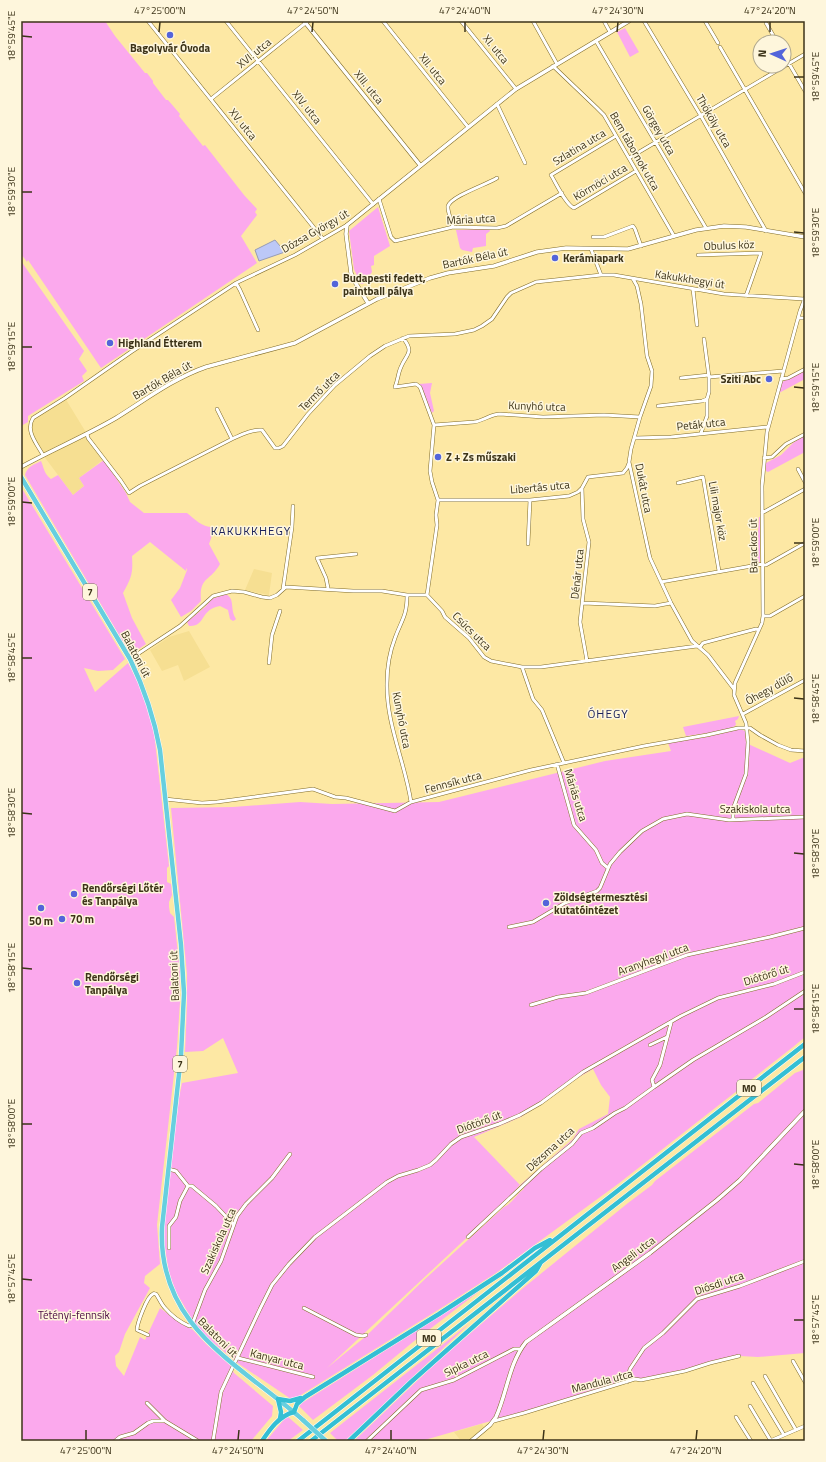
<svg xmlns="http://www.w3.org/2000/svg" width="826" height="1462" font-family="'Titillium Web',sans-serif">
<rect width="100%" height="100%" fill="#fde8a4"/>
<path fill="#f6df92" d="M65 398 87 434 104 459 79 478 84 486 73 495 43 455 32 435 30 427 33 418Z
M254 569 272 573 269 595 245 590Z
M189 631 210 667 184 681 178 665 162 671 150 650 169 637Z
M482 1424 484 1427 467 1441H461L454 1432Z"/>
<path fill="#fba9ed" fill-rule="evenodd" d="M21 21H105L115 36 145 73H147L153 81V83L166 100H168L180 114 179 116 203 146 205 145 244 195 257 209 255 212 257 215 241 236 257 263 101 368 28 260 27 262 21 254Z
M625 28 639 52 630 57 617 32Z
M378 207 390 246 374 256V265L371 266 372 272 363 284H361L354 269 349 231Z
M489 229 490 231 486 234V246L473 248 472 252 462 250 460 248 456 230Z
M21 261 84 351 79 359 87 371 82 376 84 381 28 416V422L21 426Z
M805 370V379L779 393 782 382Z
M432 383 430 393 434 411 432 413 419 384Z
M805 435V452L768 472 766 471V463L781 455 793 443Z
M104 460 126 493 130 502 144 513H187C196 520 202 528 215 527L209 544 220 564C210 582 199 576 201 601L191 611 181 617 171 600 180 588 187 570 186 568V571L150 542 132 556C133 573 132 577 123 593L132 618 146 644 133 653 129 652 25 475C27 467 33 465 41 461 44 468 44 474 51 479L58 475 73 495 84 486 79 478Z
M21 487 125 659 113 670 98 671 84 668 95 692 128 663 143 692 154 732 169 866 167 868V882L171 884 172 895 169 902V907L170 913 174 917 180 972V1002L177 1047 157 1225 160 1264 145 1276 144 1283 150 1288 125 1334 119 1352 115 1356 116 1366 124 1376 140 1337 145 1340 160 1308 179 1322 193 1330 206 1344 231 1366 234 1373 273 1406 272 1416 251 1441H21Z
M759 517H760V562H756Z
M225 594C236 598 229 609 236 619L235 620 233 621 230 619 228 610 220 606C200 609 206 627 189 626L187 622 205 607 212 599Z
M739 716 738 719 735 721 736 724 735 726 723 731 686 736 683 727Z
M740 729 745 731 746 743 790 763 805 757V1037L793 1047 618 1184 496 1273 438 1310 296 1398 291 1399 239 1364 210 1340 196 1326 176 1292 169 1273 163 1235 170 1167 179 1098 182 1083 238 1073 223 1038 203 1051 185 1052 187 1005V974L171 808 233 807 300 802 332 804 439 802 605 761 671 751 668 743 707 737ZM593 1069 601 1085 610 1097 608 1114 579 1129 573 1139 520 1185 474 1137 521 1117 547 1100 567 1084ZM520 1185 524 1189C516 1194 513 1203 504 1207L424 1280 365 1337 327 1368 504 1203Z
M805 1065V1353L758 1357 740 1356 693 1369 637 1379 421 1441H354L438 1361 522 1289 628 1203 652 1185 655 1181 754 1104 758 1103 795 1073 803 1070Z
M481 1290 413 1342 373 1375 313 1420 299 1406 302 1403Z
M470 1323 347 1439 344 1441H338L330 1433Z
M287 1416 303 1430 288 1441H266Z"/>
<path fill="#bcc8f7" stroke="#969bb4" d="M275 240 285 252 259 261 255 250Z"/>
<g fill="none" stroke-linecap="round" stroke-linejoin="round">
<defs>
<path id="minor" d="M148 21 323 239
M226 21 373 204
M383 21 468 127
M461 21 516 89
M533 21 557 64
M604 21 610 32
M644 21 701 116 766 231
M705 21 718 43
M766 23 777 42
M596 41 706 228
M720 47 805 193
M784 55 805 91
M553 66 597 108 604 115 674 236
M211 99 308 21
M497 104 525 163
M616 136 551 175C556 183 566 205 574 208L636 171
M629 158 805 54
M379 199 391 237 395 241 453 227 497 228 506 226 562 193
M453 227C452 223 447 210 448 206 451 196 488 184 497 178
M593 237H604L633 226 635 229 641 246
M591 249 601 275
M698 255 761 253 746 296
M633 279 637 286 641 304 647 356 652 371 651 386 640 417 631 449 629 462 648 549 650 558 671 603 692 641 708 655 734 689
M236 283 240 290 258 330
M693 289 697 325
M798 318H805
M403 338C415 353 406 354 401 367 398 373 398 380 395 387L416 384 420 387 434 425
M709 377 783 371
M681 378 709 375
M781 379 788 378 805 369
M658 406 702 401 707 399
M217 409 232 439
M701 433 707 416V399L709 392V377L704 339
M87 434 88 438 121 481 129 493 140 486 232 439C241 435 252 429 262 430L275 448H279L283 446 308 414 335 385 370 356 385 346 409 336 455 334 474 330 482 326 492 319 507 297 511 293 536 282 601 275H614L724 294 804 299
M635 438 671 437 767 427
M43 455C37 444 25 431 33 418L65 398 131 352 236 283 295 255 347 225
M764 458 772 457 786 444 805 434
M798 469 805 482
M678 483 703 477 719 571
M582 488 583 519 589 542 580 622 587 661
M438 500H530L569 496 578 492 582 488 588 477 623 473 627 468 629 463
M762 513 805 489
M528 544 530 500
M763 565H766L805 543
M661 582 763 564
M328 588 326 578 317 558 356 554
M283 589 292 527 293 506
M407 595C407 616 402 619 395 638 390 651 387 669 387 683 386 724 405 762 411 802
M427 595 437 525 436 515 438 500 432 482 430 471 434 425 474 422C483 421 491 414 500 414L543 417 604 415 640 417
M583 603 655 606 671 603
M763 616H770L805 596
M700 647 703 643 756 629 759 630
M130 659 180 626 213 596 232 591 244 592 262 597 270 598 277 595 286 587 353 591H382L407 595H427L442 611 445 617 469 638 484 657 491 661 522 667H541L697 646
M269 663 272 635 280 611
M522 667 533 699 542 710 564 763
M743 714 805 680
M557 764 574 825 596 850 602 863 608 868
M165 799 202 803 217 802 313 789 335 797 346 798 395 811 411 802 531 770 644 746 707 735 738 728H750L760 735 778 745 791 750 805 751
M733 819V809L746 774 748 742 746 723 734 695 735 683 762 623 763 616 762 486 767 432 800 311 805 298
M509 927 533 922 565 903 597 891 600 888 610 864 620 852 642 831 663 819 687 814 729 820 805 817
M531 1005 558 997 586 993 687 955 770 937 805 928
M650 1045 667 1037
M654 1087 693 1060 766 1017 805 991
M168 1169 176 1171 188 1186
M468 1237 541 1169 572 1144 581 1133 593 1128 615 1113 625 1108 654 1087 652 1080 660 1065 671 1023
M169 1248V1226L176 1217 180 1201 188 1186H192L216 1206 233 1224
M304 1308 356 1335 363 1336 366 1335
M148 1335 137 1330C137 1324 147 1296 153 1294 154 1293 155 1294 156 1294 159 1298 161 1304 165 1308 171 1315 180 1322 189 1326L192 1325 205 1290 221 1261 237 1216 246 1204 272 1178 290 1154
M238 1358 313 1377
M793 1361 805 1382
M765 1376 796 1430
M627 1382 630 1369 644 1348 663 1333 697 1299 740 1286 805 1261
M753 1383 784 1435
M147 1403 165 1421 198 1441
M750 1406 771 1441
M736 1417 751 1441
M494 1421 524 1413 635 1379 641 1380 685 1371 710 1363 739 1356
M115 1441 120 1437 134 1433 148 1423 153 1421H163
M213 1441 221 1392 260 1309 272 1285 289 1264 315 1237 387 1182 398 1176 418 1170 430 1165 436 1160 451 1144 461 1137 499 1124 520 1115 541 1103 583 1072 681 1016 718 998 774 984 805 972
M367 1441 421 1390 454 1380 514 1349H520
M770 1441 805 1426"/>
<path id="tertiary" d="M304 21 420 165
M368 303 355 282 351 273 346 234 347 225 516 89 629 21
M21 467C52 450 85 436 116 418 145 400 174 378 206 367L295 343 377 299 430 278 448 273 494 266 537 252 566 248 628 249 696 230 724 226 746 227 805 237
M471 1441 490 1425 496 1417C507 1393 509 1363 526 1342L650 1253 717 1200 740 1180 805 1111"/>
<path id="primary" d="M21 477 130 659C144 688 154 717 160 750L181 945 184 993 181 1056 162 1227C157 1328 240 1364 304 1421"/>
<path id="trunk" d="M280 1419 281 1412 278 1399 290 1401 301 1398
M262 1441C270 1429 279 1416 294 1412L297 1404 305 1397 439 1314 502 1273 535 1248 550 1240
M298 1441 805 1044
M311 1441 805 1057
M349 1441 411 1382 536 1271 540 1264"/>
</defs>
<use href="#minor" stroke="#806c29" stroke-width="4"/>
<use href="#tertiary" stroke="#806c29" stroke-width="4.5"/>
<use href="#primary" stroke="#fff" stroke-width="5.5"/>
<use href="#trunk" stroke="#fff" stroke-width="5.5"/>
<use href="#minor" stroke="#fff" stroke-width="3"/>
<use href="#tertiary" stroke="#fff" stroke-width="3.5"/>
<use href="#primary" stroke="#67cfdf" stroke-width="4.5"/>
<use href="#trunk" stroke="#34bfd4" stroke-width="4.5"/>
<defs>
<path id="primary-bridge" d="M304 1421 326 1441"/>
</defs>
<use href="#primary-bridge" stroke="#fff" stroke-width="5.5" stroke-linecap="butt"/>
<use href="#primary-bridge" stroke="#67cfdf" stroke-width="4.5"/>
</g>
<path fill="none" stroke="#3c3318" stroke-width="1.5" d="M159 32 160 22M312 32 313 22M465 32V22M617 32 618 22M770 32V22M22 36 32 37M794 77H804M22 192H32M794 232 804 233M22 347H32M794 387 804 388M22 502 32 503M794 543H804M22 658H32M794 698 804 699M22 813 32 814M794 853 804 854M22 968 32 969M794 1009H804M22 1124H32M794 1164 804 1165M22 1279 32 1280M794 1320H804M86 1440V1430M238 1440 239 1430M391 1440V1430M543 1440 544 1430M696 1440 697 1430"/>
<g fill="#5364da" stroke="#fef6dc" stroke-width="1.5">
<circle cx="170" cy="35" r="4"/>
<circle cx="555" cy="258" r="4"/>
<circle cx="335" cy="284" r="4"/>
<circle cx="110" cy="343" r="4"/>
<circle cx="769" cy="379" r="4"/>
<circle cx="438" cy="457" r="4"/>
<circle cx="74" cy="894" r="4"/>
<circle cx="546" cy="903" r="4"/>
<circle cx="41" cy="908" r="4"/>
<circle cx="62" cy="919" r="4"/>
<circle cx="77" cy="983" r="4"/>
</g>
<g text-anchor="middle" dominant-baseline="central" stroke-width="3" stroke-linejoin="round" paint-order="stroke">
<g fill="#fef6dc" stroke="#766e53" stroke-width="1">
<rect x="83" y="584" width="14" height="16" rx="3"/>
<rect x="173" y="1056" width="14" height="16" rx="3"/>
<rect x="737" y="1080" width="24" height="16" rx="3"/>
<rect x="417" y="1330" width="24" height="16" rx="3"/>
</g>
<g font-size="10" font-weight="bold" fill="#3c3318">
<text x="90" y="592">7</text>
<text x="180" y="1064">7</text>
<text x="749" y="1088">M0</text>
<text x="429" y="1338">M0</text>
</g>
<g font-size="11" font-weight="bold" fill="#3c3318" stroke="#fef6dc" text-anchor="start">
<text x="170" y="48" text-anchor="middle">Bagolyvár Óvoda</text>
<text x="563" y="258">Kerámiapark</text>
<text x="343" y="278">Budapesti fedett,<tspan x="343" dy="13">paintball pálya</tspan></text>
<text x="118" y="343">Highland Étterem</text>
<text x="761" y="379" text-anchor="end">Sziti Abc</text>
<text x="446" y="457">Z + Zs műszaki</text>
<text x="82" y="888">Rendőrségi Lőtér<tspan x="82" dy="13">és Tanpálya</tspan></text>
<text x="554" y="897">Zöldségtermesztési<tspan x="554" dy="13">kutatóintézet</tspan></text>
<text x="70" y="919">70 m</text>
<text x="41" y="921" text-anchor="middle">50 m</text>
<text x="85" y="977">Rendőrségi<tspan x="85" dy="13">Tanpálya</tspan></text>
</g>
<g font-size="11" fill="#3c3318" stroke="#fef6dc">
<text transform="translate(496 49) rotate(51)">XI. utca</text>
<text transform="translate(254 53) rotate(-39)">XVI. utca</text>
<text transform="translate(433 69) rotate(51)">XII. utca</text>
<text transform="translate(369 87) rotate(51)">XIII. utca</text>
<text transform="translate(307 107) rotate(51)">XIV. utca</text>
<text transform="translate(714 121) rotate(60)">Thököly utca</text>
<text transform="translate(243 124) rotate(51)">XV. utca</text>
<text transform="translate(659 130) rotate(60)">Görgey utca</text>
<text transform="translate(579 147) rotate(-31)">Szlatina utca</text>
<text transform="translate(635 151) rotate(60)">Bem tábornok utca</text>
<text transform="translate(600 182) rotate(-31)">Körmöci utca</text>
<text transform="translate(471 219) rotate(-3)">Mária utca</text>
<text transform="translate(315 231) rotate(-30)">Dózsa György út</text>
<text transform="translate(729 245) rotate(-2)">Obulus köz</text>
<text transform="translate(475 258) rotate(-12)">Bartók Béla út</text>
<text transform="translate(690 279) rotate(9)">Kakukkhegyi út</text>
<text transform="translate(162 380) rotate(-30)">Bartók Béla út</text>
<text transform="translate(319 391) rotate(-45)">Termő utca</text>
<text transform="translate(537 406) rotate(2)">Kunyhó utca</text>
<text transform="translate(701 424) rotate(-6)">Peták utca</text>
<text transform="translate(540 487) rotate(-5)">Libertás utca</text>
<text transform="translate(644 488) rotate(79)">Dukát utca</text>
<text transform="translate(718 511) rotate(80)">Lili major köz</text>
<text transform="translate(753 546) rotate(-91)">Barackos út</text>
<text transform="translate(577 574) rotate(-84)">Dénár utca</text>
<text transform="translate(472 631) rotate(45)">Csúcs utca</text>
<text transform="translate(136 654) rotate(62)">Balatoni út</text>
<text transform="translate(769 689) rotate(-29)">Óhegy dűlő</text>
<text transform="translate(402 720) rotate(79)">Kunyhó utca</text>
<text transform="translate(453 782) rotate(-15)">Fennsík utca</text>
<text transform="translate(576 795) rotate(73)">Máriás utca</text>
<text x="755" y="809">Szakiskola utca</text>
<text transform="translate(653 959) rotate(-20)">Aranyhegyi utca</text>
<text transform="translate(766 975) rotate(-17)">Diótörő út</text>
<text transform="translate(174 976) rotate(-92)">Balatoni út</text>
<text transform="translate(479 1122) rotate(-20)">Diótörő út</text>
<text transform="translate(550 1149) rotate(-42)">Dézsma utca</text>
<text transform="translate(218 1241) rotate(-66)">Szakiskola utca</text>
<text transform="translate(633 1254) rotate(-37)">Angeli utca</text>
<text transform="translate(719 1283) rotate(-19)">Diósdi utca</text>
<text transform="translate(218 1337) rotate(45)">Balatoni út</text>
<text transform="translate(277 1359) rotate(14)">Kanyar utca</text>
<text transform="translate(466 1363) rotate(-26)">Sipka utca</text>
<text transform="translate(602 1381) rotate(-15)">Mandula utca</text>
</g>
<g font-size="11" fill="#480641" stroke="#fef6dc">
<text x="74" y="1315">Tétényi-fennsík</text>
</g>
<g font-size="12" letter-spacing="1" fill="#1b2159" stroke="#fef6dc">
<text x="251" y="530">KAKUKKHEGY</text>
<text x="608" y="713">ÓHEGY</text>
</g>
</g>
<rect width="826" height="1462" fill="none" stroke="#fef6dc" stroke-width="44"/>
<g transform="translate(772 54) rotate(273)"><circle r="19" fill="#fef6dc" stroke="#b0a88e"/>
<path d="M0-3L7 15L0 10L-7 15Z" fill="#5364da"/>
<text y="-6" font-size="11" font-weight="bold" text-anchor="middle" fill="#3c3318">N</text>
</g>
<rect x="22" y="22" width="782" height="1418" fill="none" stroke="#3c3318" stroke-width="1.5"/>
<g font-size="10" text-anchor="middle" fill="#3c3318">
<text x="160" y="14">47°25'00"N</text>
<text x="313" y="14">47°24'50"N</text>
<text x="465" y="14">47°24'40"N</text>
<text x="618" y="14">47°24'30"N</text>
<text x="770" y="14">47°24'20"N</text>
<text transform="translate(11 36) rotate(-90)" y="4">18°59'45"E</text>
<text transform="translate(815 77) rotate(-90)" y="4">18°59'45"E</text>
<text transform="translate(11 192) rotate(-90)" y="4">18°59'30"E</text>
<text transform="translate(815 233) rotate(-90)" y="4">18°59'30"E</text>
<text transform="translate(11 347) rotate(-90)" y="4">18°59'15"E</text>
<text transform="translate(815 388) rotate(-90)" y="4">18°59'15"E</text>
<text transform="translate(11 502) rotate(-90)" y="4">18°59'00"E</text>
<text transform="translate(815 543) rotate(-90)" y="4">18°59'00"E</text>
<text transform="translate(11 658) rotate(-90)" y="4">18°58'45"E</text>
<text transform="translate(815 699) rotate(-90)" y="4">18°58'45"E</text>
<text transform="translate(11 813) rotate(-90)" y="4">18°58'30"E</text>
<text transform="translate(815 854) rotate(-90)" y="4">18°58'30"E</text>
<text transform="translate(11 968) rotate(-90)" y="4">18°58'15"E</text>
<text transform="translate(815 1009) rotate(-90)" y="4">18°58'15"E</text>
<text transform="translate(11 1124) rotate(-90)" y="4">18°58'00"E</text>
<text transform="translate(815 1165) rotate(-90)" y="4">18°58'00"E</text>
<text transform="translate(11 1279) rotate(-90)" y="4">18°57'45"E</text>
<text transform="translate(815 1320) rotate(-90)" y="4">18°57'45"E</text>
<text x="86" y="1454">47°25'00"N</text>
<text x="238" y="1454">47°24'50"N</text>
<text x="391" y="1454">47°24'40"N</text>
<text x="543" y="1454">47°24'30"N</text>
<text x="696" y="1454">47°24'20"N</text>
</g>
</svg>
